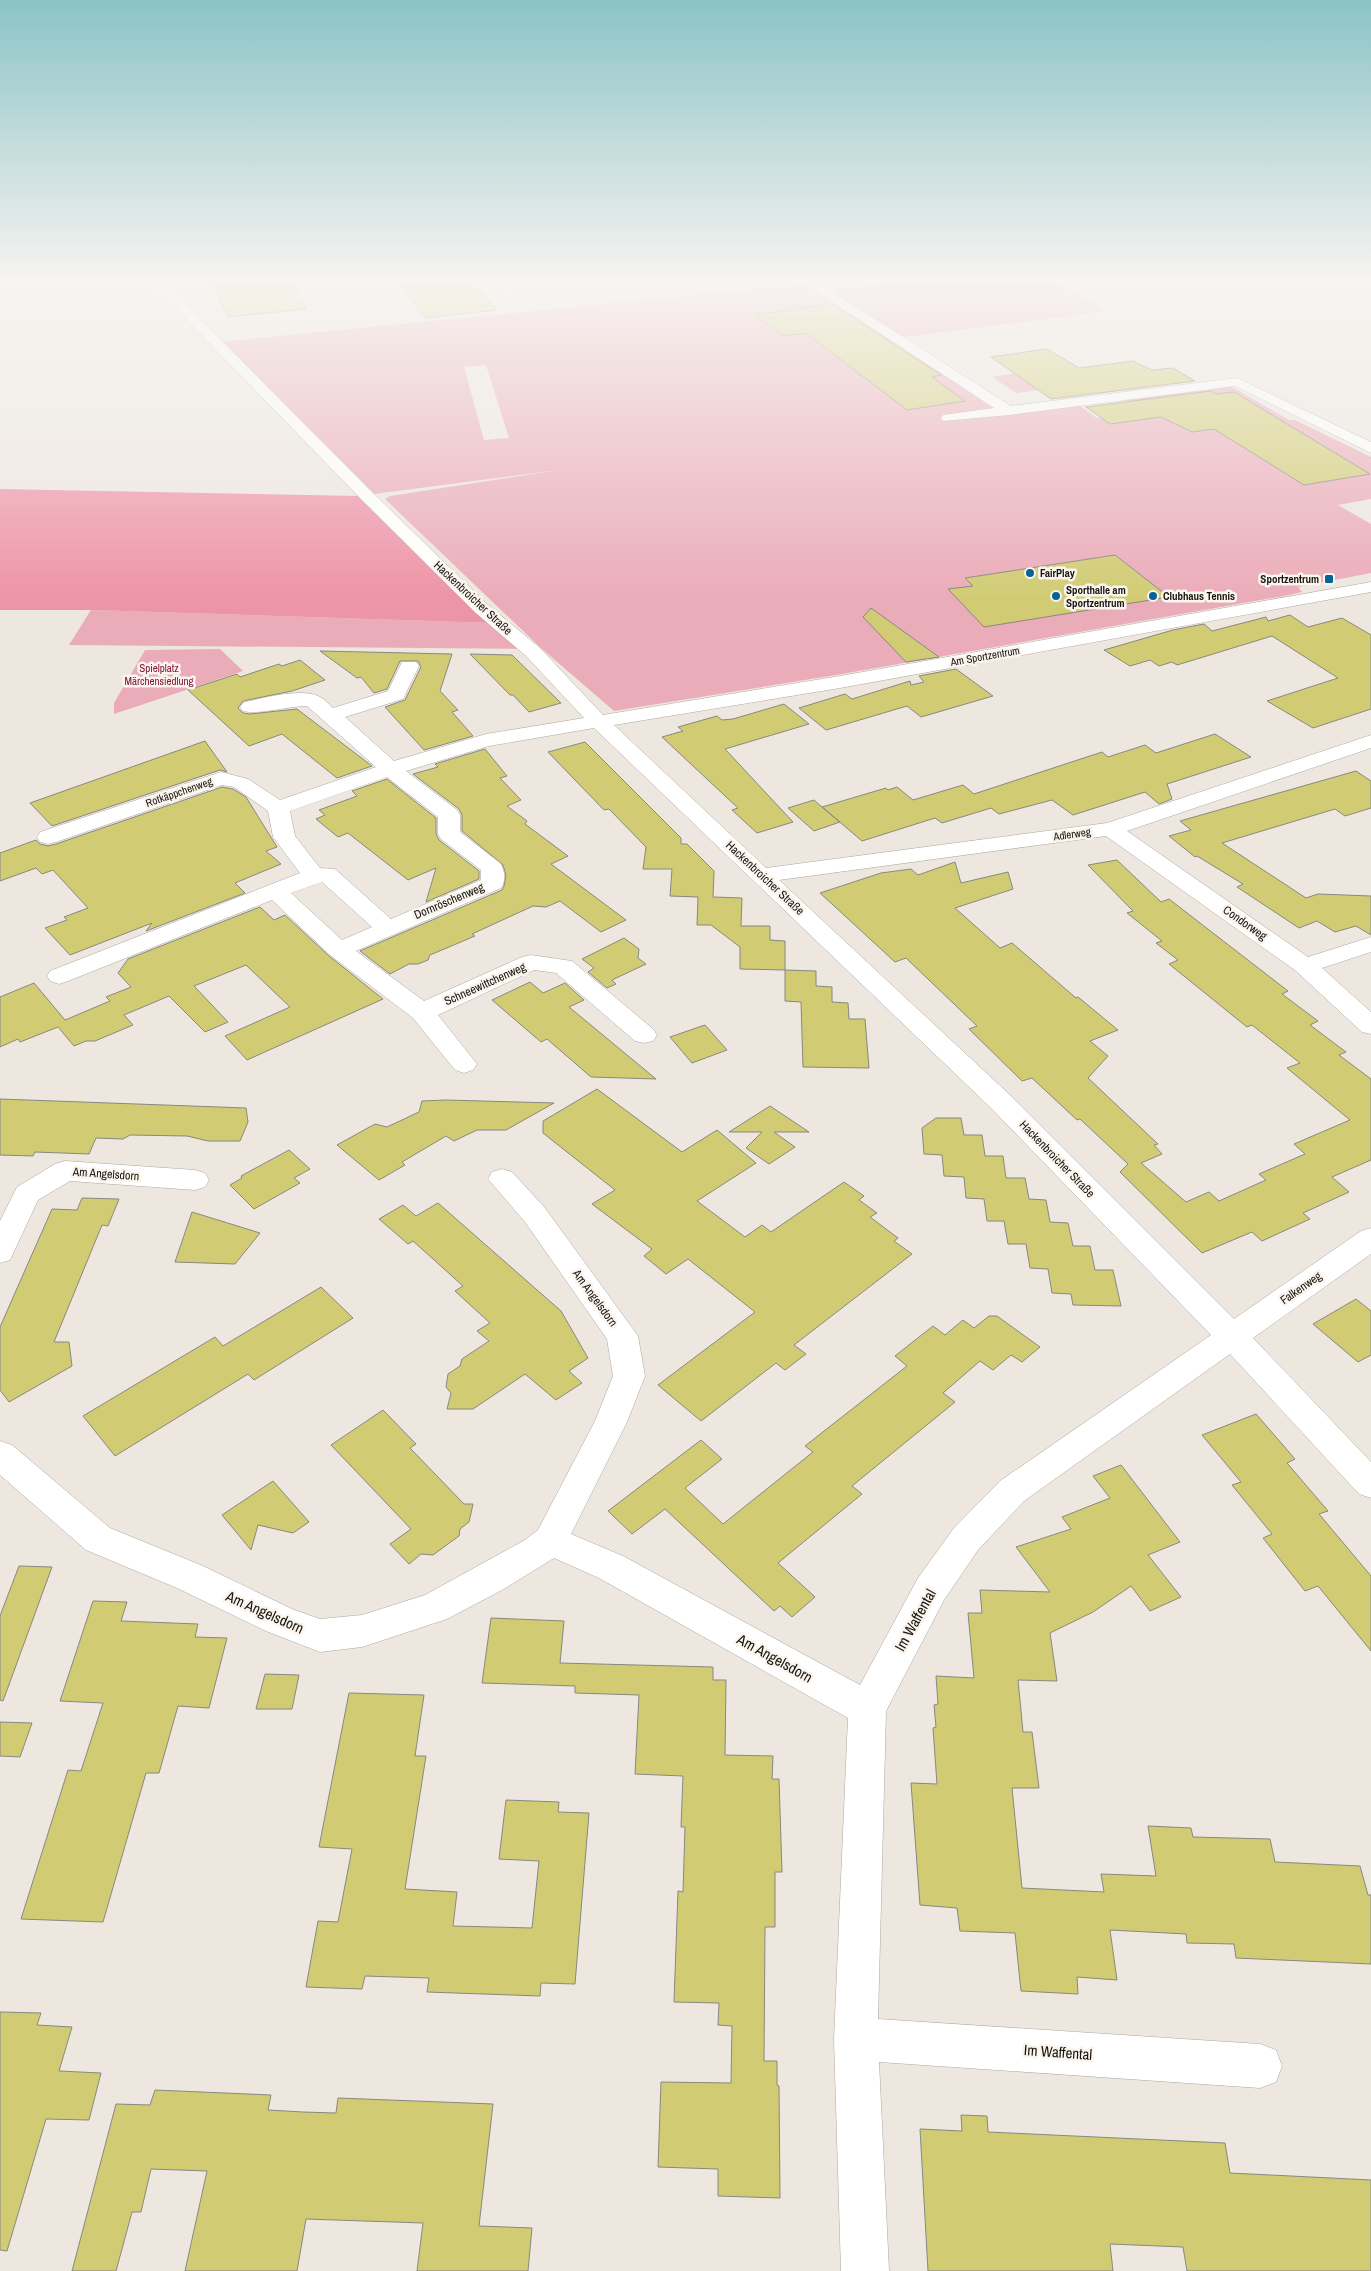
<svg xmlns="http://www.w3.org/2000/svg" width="1371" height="2271" font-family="'Archivo Narrow',sans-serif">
<rect width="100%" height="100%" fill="#ede7e0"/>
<path fill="#ebacb9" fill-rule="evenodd" d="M919 279H1050L1107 311 896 338 1007 411 1076 403 1097 418 1143 412 1122 397 1227 384 1289 420H1295L1371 457V499L1338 505 1371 524V573L1298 587 1302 592 1284 596 836 675 614 711 541 648 385 499 390 496 559 470 374 494 219 342 807 284 819 291ZM486 365 509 438 484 440 464 367Z
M1015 373 1039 390 1016 393 992 377Z
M91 610 492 623 525 649 69 645Z
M220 649 243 671 114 714V703L145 650Z"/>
<path fill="#ee94a8" d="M0 489 359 496 492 623 91 610H0Z"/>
<path fill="#d1cc74" stroke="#888880" d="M209 279H291L307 309 228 317Z
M395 279H470L497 310 425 318Z
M832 304 941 375 932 377 965 401 907 410 806 333 783 336 754 315Z
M1047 349 1079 368 1133 361 1152 370 1173 368 1195 381 1051 399 991 357Z
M1211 391 1216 394 1234 392 1370 474 1304 485 1214 429 1192 432 1161 417 1110 424 1086 407Z
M1115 555 1169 597 984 627 948 589 973 586 965 578Z
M871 608 939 657 906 662 863 617Z
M1290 615 1308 627 1342 618 1371 635V709L1313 728 1267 701 1338 678 1272 636 1177 665 1172 662 1159 666 1150 660 1130 666 1104 650 1173 630 1204 624 1212 631 1266 617 1268 621Z
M320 651 452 654 440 691 458 710 452 712 473 736 424 750 385 707 405 700 421 667 418 661H400L387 689 374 693 361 677 357 678Z
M470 654 512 655 561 703 529 712 513 695H510Z
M300 660 325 680 292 691 243 701 238 708 243 713 250 714 297 709 372 766 337 778 282 734 249 746 188 690 237 674 240 677 279 664 282 666Z
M956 669 993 696 921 717 907 706 826 730 799 708 845 694 852 699 910 681 911 685 924 682 919 676Z
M784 704 809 724 725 749 793 822 757 833 732 810 738 808 662 737 683 731 678 727 717 716 722 720 733 719Z
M1215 734 1251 757 1167 784 1172 799 1159 804 1145 792 1073 815 1052 800 999 814 991 808 942 823 935 818 862 841 822 807 886 788 888 790 897 787 913 800 963 785 974 794 1102 752 1108 757 1145 745 1156 753Z
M205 741 227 772 220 770 52 826 30 803Z
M585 742 681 838V844H687L714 871 713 897 742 898 741 926H770V940L785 941V970L816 971V986L832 987V1002L848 1003 849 1019H865L869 1068 803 1067 801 1002 785 1001V970L740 969V947L711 925H697L698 897 670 896 672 869H643L646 847 609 809 604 810 548 752Z
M485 749 507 776 500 778 521 800 507 806 527 821 525 824 568 856 551 864 626 920 601 932 560 901 546 907 533 906 472 934 475 936 430 955 428 960 418 964H409L390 974 360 951 502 890 504 886 506 875 503 865 462 831V815L459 809 413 774 438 767 435 764Z
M1356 771 1371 781V808L1345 816 1335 809 1222 843 1306 898 1318 894 1371 896V935L1356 926 1335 932 1317 921 1299 928 1237 887 1243 884 1197 856 1195 857 1169 836 1191 830 1180 821Z
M387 779 436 818V834L439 840 479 871V879L426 902 436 868 408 880 348 833 338 837 316 819 325 815 319 810 357 796 352 791Z
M222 787 233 789 246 797 277 847 266 851 281 864 235 883 245 893 146 931 152 923 70 955 45 928 67 920 64 917 88 908 53 870 42 874 36 868 0 881V853L36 840 40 844 48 846 56 844Z
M814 800 822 807 840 822 814 831 788 808Z
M1117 860 1161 902 1169 899 1288 991 1282 994 1318 1021 1310 1025 1346 1052 1339 1055 1371 1079V1160L1332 1177 1349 1192 1303 1213 1310 1219 1262 1241 1252 1232 1202 1253 1120 1172 1128 1164 1080 1119 1077 1120 1032 1078 1022 1081 969 1029 977 1026 906 958 895 962 820 893 881 873 911 869 918 875 955 862 961 883 1008 872 1013 889 955 908 1000 948 1012 943 1076 998 1078 997 1118 1030 1090 1041 1108 1056 1088 1078 1158 1144 1154 1145 1162 1154 1141 1163 1186 1202 1209 1192 1219 1201 1266 1180 1259 1174 1305 1154 1294 1144 1350 1120 1287 1068 1300 1063 1252 1025 1247 1027 1169 964 1178 960 1156 943 1162 941 1127 913 1133 911 1088 865Z
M260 907 274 920 285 915 329 956 383 999 247 1060 225 1036 290 1007 246 965 194 986 228 1022 205 1032 169 996 124 1015 133 1025 95 1041H86L74 1046 58 1027 20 1042 18 1039 0 1047V997L34 983 65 1020 110 1001 106 997 131 987 118 973 128 959Z
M624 938 639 949 638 958 646 964 612 980 616 984 607 988 588 972 594 968 582 959Z
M530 982 543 993 565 983 584 1000 569 1007 656 1079 591 1077 547 1039 541 1042 492 1000Z
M705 1025 727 1050 692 1063 670 1037Z
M597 1089 682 1152 717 1130 756 1163 697 1201 745 1237 762 1225 771 1232 844 1182 864 1196 859 1200 877 1213 870 1217 898 1238 894 1241 912 1254 794 1345 806 1354 785 1370 776 1363 701 1421 658 1385 755 1312 688 1259 666 1274 644 1256 652 1249 592 1204 615 1190 543 1133V1121Z
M0 1099 246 1108 248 1122 240 1141H208L187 1136 130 1135 123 1139 96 1138 89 1154 35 1152 33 1156 0 1155Z
M446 1100 554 1103 506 1130H477L454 1141 446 1136 402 1162 405 1165 379 1180 337 1145 375 1124 387 1127 419 1112 422 1101Z
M770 1106 809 1132H774L795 1147 769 1164 746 1148 762 1132H729Z
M936 1118H961L964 1135H982L985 1156H1003L1006 1178H1025L1029 1199 1046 1200 1050 1222 1068 1223 1073 1246H1090L1095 1270H1113L1121 1306 1073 1305 1071 1294 1052 1293 1048 1269 1030 1268 1026 1244H1008L1004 1221H987L984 1199 966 1198 964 1177 944 1176 942 1155 924 1154 922 1128Z
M289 1150 310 1169 294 1178 300 1183 254 1209 230 1185 242 1178 241 1176Z
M82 1198 119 1199 108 1226 102 1225 54 1342H69L72 1366 9 1402 0 1390V1327L52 1209 77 1210Z
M438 1203 561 1311 588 1358 569 1371 582 1383 556 1400 525 1374 473 1409H447L451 1393 446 1387 448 1374 460 1366 462 1359 489 1341 477 1331 490 1323 455 1291 463 1286 413 1241 408 1244 379 1219 403 1205 416 1216Z
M192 1212 260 1233 235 1264 175 1262Z
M321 1287 353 1318 254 1380 248 1374 115 1456 83 1416 215 1337 223 1346Z
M1356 1299 1371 1311V1355L1358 1362 1313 1324Z
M989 1316H997L1040 1347 1022 1362 1011 1355 993 1370 980 1361 943 1393 955 1402 852 1486 862 1494 778 1563 815 1597 792 1617 780 1606 774 1611 665 1509 632 1534 608 1511 701 1440 722 1459 685 1488 723 1524 813 1452 805 1446 907 1366 895 1356 933 1326 945 1335 963 1320 974 1328Z
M383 1410 416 1444 410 1448 464 1504H473L469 1522 460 1529 459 1536 433 1555 421 1554 409 1564 390 1544 411 1529 331 1445Z
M1256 1414 1295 1459 1287 1463 1328 1511 1319 1514 1371 1576V1651L1318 1586 1305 1591 1263 1538 1272 1534 1232 1485 1241 1482 1202 1435Z
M1121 1465 1180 1542 1148 1555 1181 1597 1150 1611 1131 1586 1093 1612 1050 1633 1057 1681 1018 1680 1023 1732H1032L1039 1788H1012L1022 1888 1104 1892 1101 1874 1156 1876 1148 1826 1191 1828 1193 1837 1270 1839 1275 1862 1360 1866 1368 1895H1371V1964L1236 1958 1234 1944 1187 1943 1186 1934 1110 1930 1117 1980 1077 1977 1078 1994 1021 1991 1015 1933 960 1931 957 1908 920 1905 911 1783 937 1784 933 1728 936 1727 934 1705 938 1704 936 1676 974 1678 968 1613H982L980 1590 1050 1592 1016 1547 1071 1529 1062 1517 1110 1498 1093 1476Z
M273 1481 309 1522 293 1533 258 1525 251 1550 222 1515Z
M19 1566 52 1567 3 1701 0 1700V1616Z
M93 1601 127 1602 121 1621 198 1624 195 1637 227 1638 209 1708 178 1706 159 1773H146L103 1922 21 1919 68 1770 81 1771 103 1703 60 1701Z
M491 1618 564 1621 560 1663 713 1667V1680H726L725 1755 773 1756 772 1779H779L782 1872H775V1927H765L764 2061H777V2085L779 2086 780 2198 718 2196V2169L658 2167 661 2082 731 2083 732 2026 718 2025 719 2003 674 2002 678 1891 683 1892 685 1827H681L683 1776 635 1774 639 1695 575 1693V1686L482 1683Z
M265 1674 299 1675 292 1709H256Z
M349 1693 424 1695 415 1756H426L405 1889 457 1892 453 1926 532 1928 539 1861 499 1859 506 1800 559 1802 558 1812 589 1813 575 1984 541 1983 540 1996 427 1992 429 1978 365 1976 362 1989 306 1987 318 1921 338 1922 352 1849 319 1847Z
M0 1722 32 1723 20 1757 0 1756Z
M0 2012 41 2013 37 2025 72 2027 59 2071 101 2073 89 2120 46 2119 7 2251 0 2250Z
M155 2090 271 2095 268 2110 303 2112 336 2113 338 2098 493 2104 479 2226 532 2228 528 2271H417L423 2223 306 2219 297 2271H185L207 2171 151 2169 141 2212H132L116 2271H72L116 2104 150 2105Z
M961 2115 987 2116 988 2132 1225 2143 1230 2173 1371 2180V2271H1187L1183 2247 1110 2244 1113 2271H928L920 2129 962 2131Z"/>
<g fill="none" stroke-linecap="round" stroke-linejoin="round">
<defs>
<path id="minor" d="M147 279H160L374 494 488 605 540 648 603 715 840 676 1371 582V592L840 688 614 725 766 868 1107 823 1371 735V748L1127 831 1308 957 1371 937V952L1322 968 1371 1012V1034L1362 1032 1296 971 1106 836 779 880 1011 1096 1234 1319 1361 1231 1371 1228V1254L1253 1338 1371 1462V1498L1359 1494 1230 1354 1024 1501 978 1550 944 1600 886 1711 878 2019 1260 2044 1276 2050 1282 2066 1276 2082 1260 2088 879 2062 889 2271H841L834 2039 848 1718 599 1578 554 1558 504 1589 447 1619 362 1647 320 1652 266 1631 177 1588 86 1550 0 1475V1441L12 1445 110 1528 203 1566 292 1609 320 1619 362 1615 425 1595 525 1540 538 1530 595 1421 613 1376 607 1339 525 1222 488 1179 492 1172 502 1169 512 1172 545 1208 638 1336 645 1376 627 1422 571 1534 623 1556 860 1685 918 1578 954 1528 1000 1481 1211 1335 991 1108 594 728 489 746 406 771 457 810 460 815V832L500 863C505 870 506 881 501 888L356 951 424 1001 522 957 531 955 572 961 653 1029 657 1035 653 1041 644 1043 635 1041 556 973 534 970 438 1015 477 1064 473 1070 464 1073 455 1070 413 1018 330 955 272 900 68 981 59 984 50 981 47 976 50 971 300 873 273 837 268 811 234 787 222 785 56 842 48 844 40 842 37 837 40 832 221 772 248 779 280 800 376 767 307 706C288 706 260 715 243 711L240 707 243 703C261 698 301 688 318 696 323 698 329 704 333 708L388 691 402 662H416L419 666 403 699 345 717 394 761 486 734 584 718 526 656 476 613 362 500ZM387 777 438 817V834L441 839 481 870V880L391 919 335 869 320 868 295 836 290 811ZM322 882 372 927 342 940 291 893Z
M851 279H892L886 283 828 289 1011 406 1237 378 1371 442V453L1235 386 1009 415 943 421 941 418 943 415 994 408 810 287 816 283Z
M65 1161 195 1170 205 1173 209 1180 205 1187 195 1190 70 1181 38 1200 10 1260 0 1263V1221L17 1187 55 1164Z"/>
</defs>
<use href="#minor" stroke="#ada8a1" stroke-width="1"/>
<use href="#minor" fill="#fff" fill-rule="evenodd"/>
</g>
<linearGradient id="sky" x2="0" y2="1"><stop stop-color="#8cc3c6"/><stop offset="0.47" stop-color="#f7f4f1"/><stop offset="1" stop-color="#f7f4f1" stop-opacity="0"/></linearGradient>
<rect width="1371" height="597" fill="url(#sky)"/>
<g fill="#046493" stroke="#fbf5ed" stroke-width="2">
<circle cx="1030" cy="573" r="5"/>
<rect x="1324" y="574" width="10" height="10" rx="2.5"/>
<circle cx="1056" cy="596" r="5"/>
<circle cx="1153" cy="596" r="5"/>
</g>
<g text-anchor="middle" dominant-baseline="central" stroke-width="5" stroke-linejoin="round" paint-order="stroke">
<g font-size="11" font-weight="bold" fill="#171512" stroke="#fbf5ed" text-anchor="start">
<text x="1040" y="573">FairPlay</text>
<text x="1319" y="579" text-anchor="end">Sportzentrum</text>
<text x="1066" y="590">Sporthalle am<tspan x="1066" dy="13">Sportzentrum</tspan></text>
<text x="1163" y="596">Clubhaus Tennis</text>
</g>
<g font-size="11" fill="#171512" stroke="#fbf5ed">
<text transform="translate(985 656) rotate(-10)">Am Sportzentrum</text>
<text transform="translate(179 792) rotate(-19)">Rotkäppchenweg</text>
<text transform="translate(1072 834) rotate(-8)">Adlerweg</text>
</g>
<g font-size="11" fill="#81183d" stroke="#fbf5ed">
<text x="159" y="668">Spielplatz<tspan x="159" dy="13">Märchensiedlung</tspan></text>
</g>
<g font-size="12" fill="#171512" stroke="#fbf5ed">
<text transform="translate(473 598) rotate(43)">Hackenbroicher Straße</text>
<text transform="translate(765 878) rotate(43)">Hackenbroicher Straße</text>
<text transform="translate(449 901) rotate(-23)">Dornröschenweg</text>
<text transform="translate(1245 923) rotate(35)">Condorweg</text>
<text transform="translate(485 984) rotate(-24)">Schneewittchenweg</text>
<text transform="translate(1057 1159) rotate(46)">Hackenbroicher Straße</text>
<text transform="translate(106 1174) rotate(4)">Am Angelsdorn</text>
<text transform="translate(1301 1288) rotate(-35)">Falkenweg</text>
<text transform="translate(595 1298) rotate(54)">Am Angelsdorn</text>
</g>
<g font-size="15" fill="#171512" stroke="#fbf5ed">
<text transform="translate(265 1612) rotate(24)">Am Angelsdorn</text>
<text transform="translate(915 1620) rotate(-61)">Im Waffental</text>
<text transform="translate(775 1658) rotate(29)">Am Angelsdorn</text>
<text transform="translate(1058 2052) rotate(4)">Im Waffental</text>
</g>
</g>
</svg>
